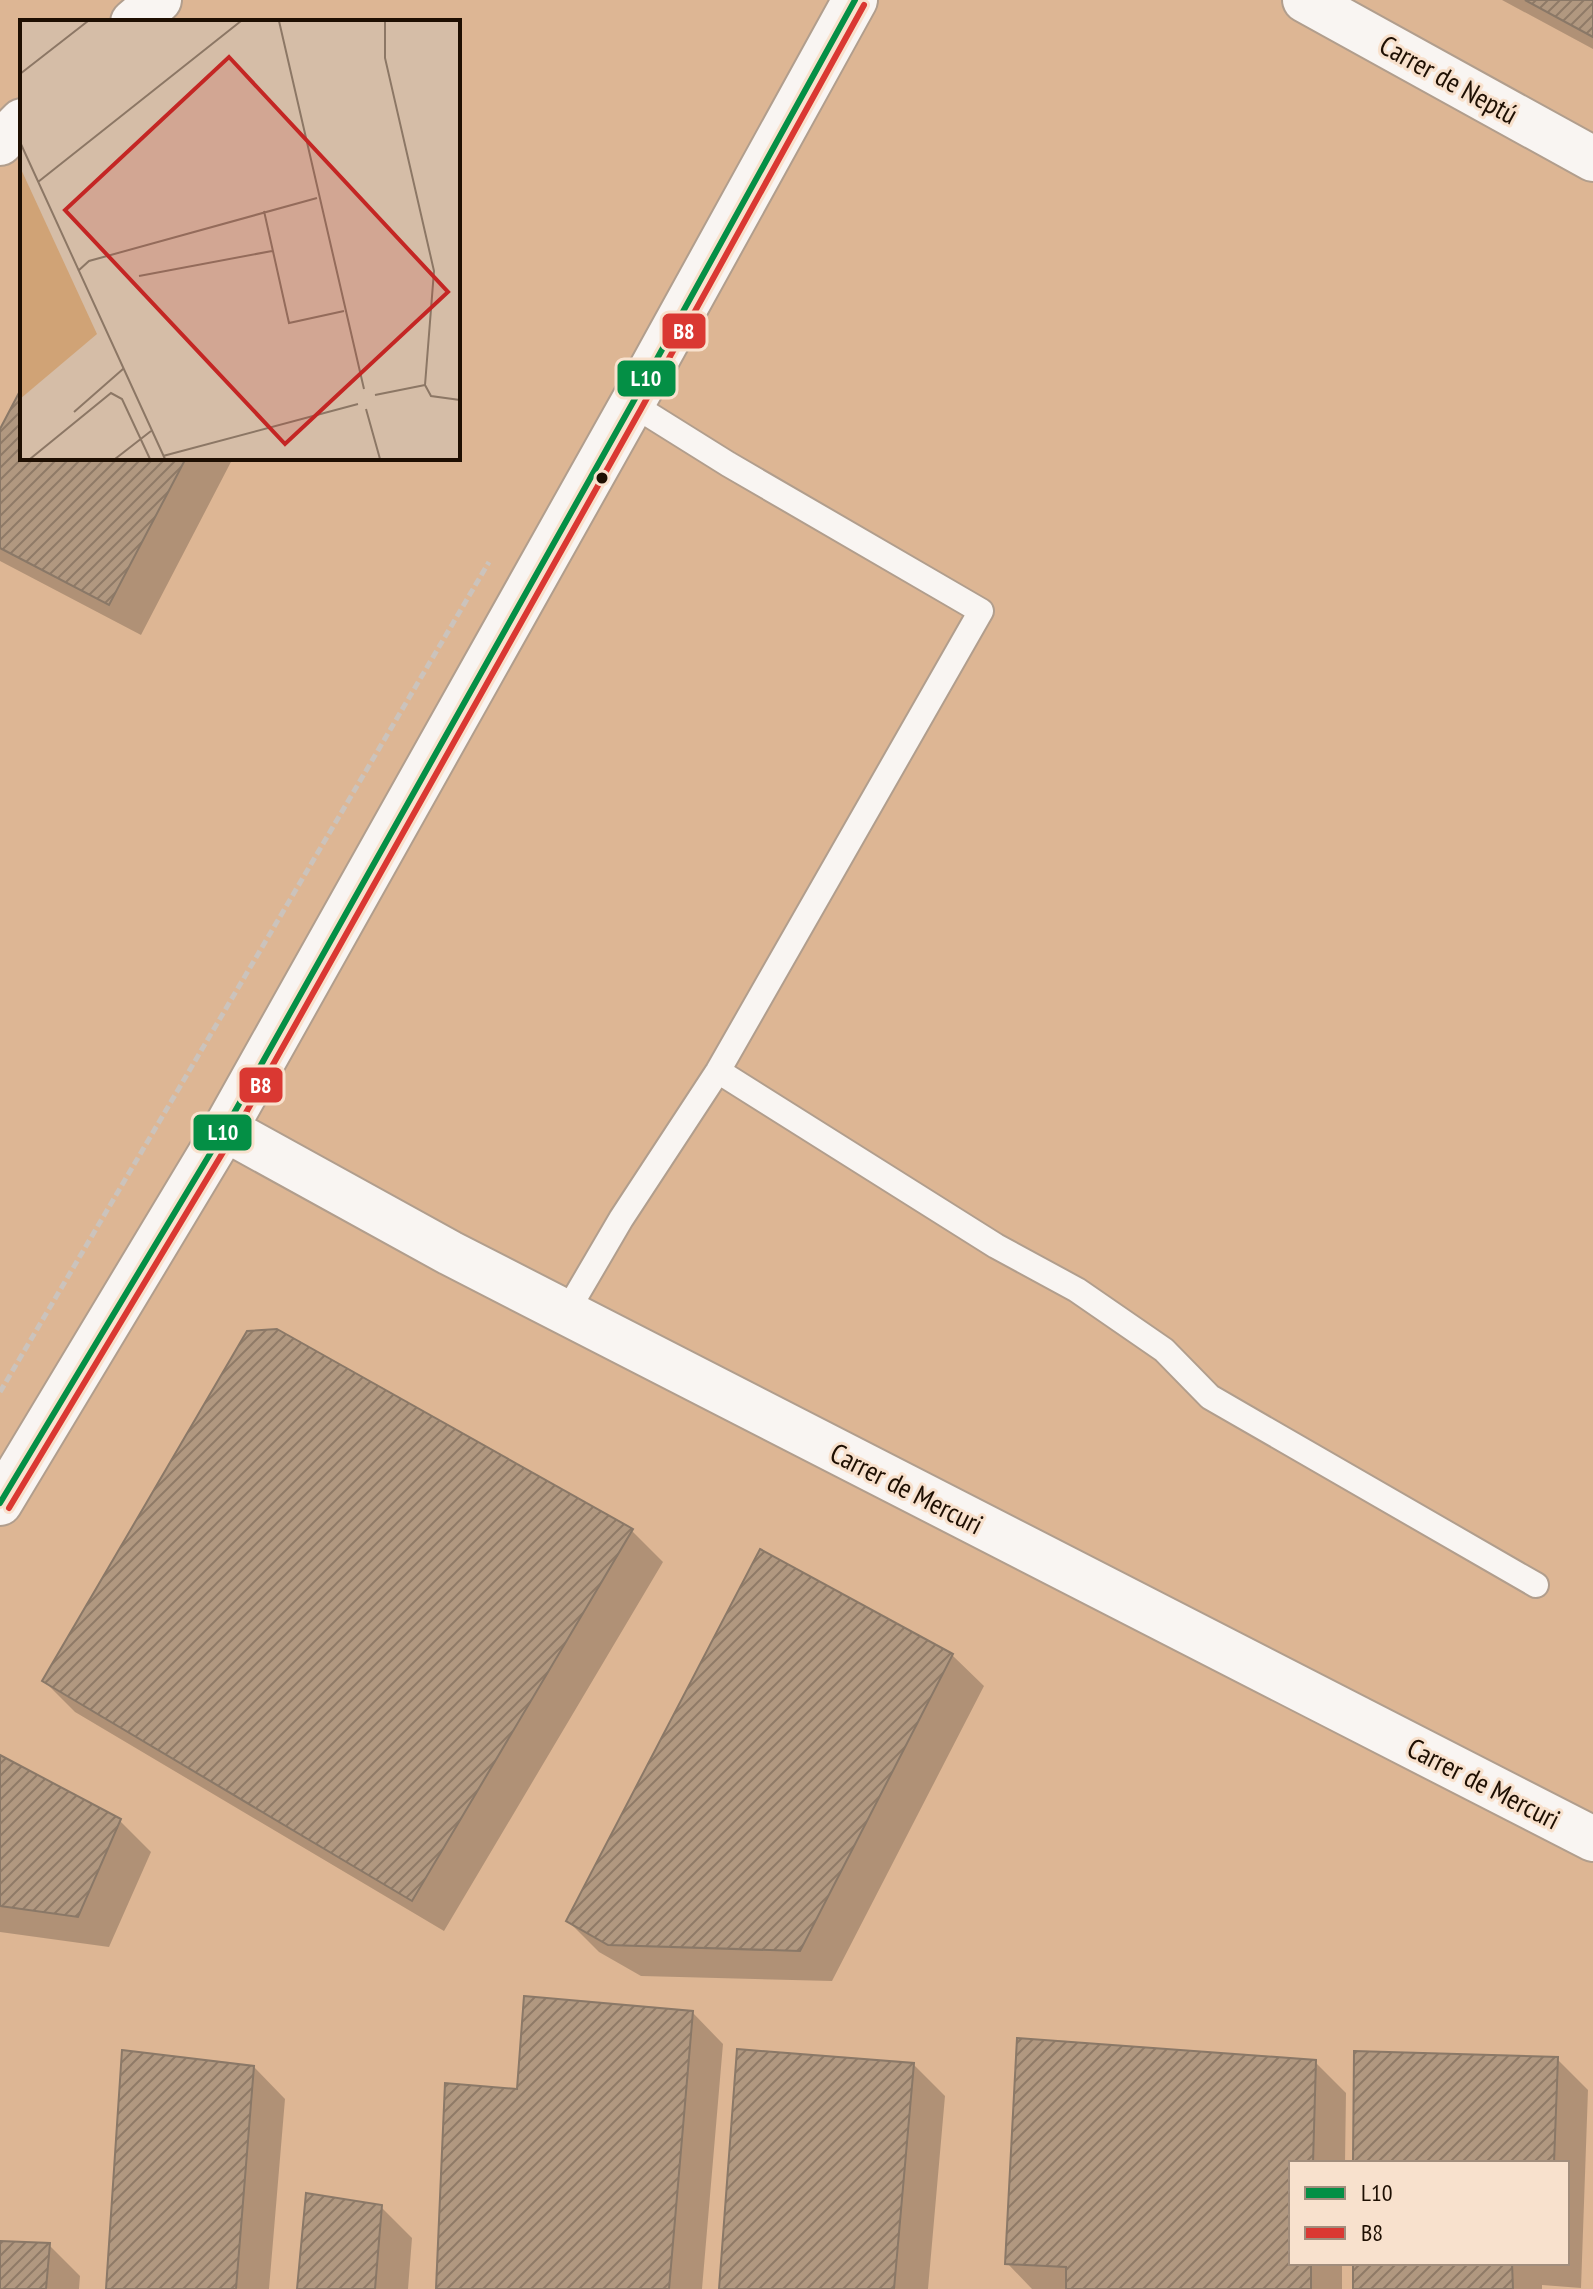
<svg xmlns="http://www.w3.org/2000/svg" width="1593" height="2289" font-family="'PT Sans Narrow',sans-serif">
<defs>
<pattern id="building-hatch" width="6" height="6" patternUnits="userSpaceOnUse" patternTransform="scale(2)"><rect width="6" height="6" fill="#b19880"/><path d="M-1 1l2-2M0 6l6-6M5 7l2-2" fill="none" stroke="#8f7a67"/></pattern>
</defs>
<rect width="100%" height="100%" fill="#d5bda7"/>
<path fill="#ddb694" fill-rule="evenodd" d="M0 0H1593V2289H0ZM22 22H458V458H22ZM1291 2163H1567V2263H1291Z"/>
<path fill="#0003" d="M1502 0H1593V49Z
M22 391V458H233L141 635 0 561V434Z
M632 1531 663 1562 444 1931 75 1712 44 1681Z
M952 1655 984 1686 832 1981 641 1976 599 1952 568 1921Z
M0 1757 120 1821 151 1852 109 1947 0 1932Z
M692 2012 723 2044 702 2289H438L519 2091Z
M1557 2059 1588 2090 1581 2288 1542 2285V2289H1355V2263H1567V2163H1355Z
M1315 2062 1346 2093 1345 2163H1291V2263H1342V2289H1032L1007 2263Z
M913 2064 945 2096 928 2289H721Z
M254 2067 285 2099 269 2289H108Z
M381 2207 412 2238 408 2289H299Z
M0 2243 49 2245 80 2276 79 2289H0Z"/>
<path fill="url(#building-hatch)" stroke="#8a7867" stroke-width="2" d="M1525 0H1593V37Z
M22 387V458H186L109 605 0 548V429Z
M277 1329 633 1529 412 1901 42 1681 247 1331Z
M760 1549 953 1654 800 1951 608 1945 566 1921Z
M0 1755 121 1819 78 1917 0 1906Z
M524 1996 693 2011 669 2289H436L445 2083 517 2089Z
M1017 2038 1316 2060 1313 2163H1291V2263H1311V2289H1066V2267L1005 2264Z
M737 2049 914 2063 894 2289H719Z
M122 2050 254 2066 236 2289H106Z
M1354 2051 1558 2057 1554 2163H1353Z
M306 2193 382 2205 375 2289H297Z
M0 2241 50 2243 46 2289H0Z
M1353 2263H1512L1513 2289H1353Z"/>
<g fill="none" stroke-linecap="round" stroke-linejoin="round">
<defs>
<path id="service" d="M718 1071 996 1246 1077 1290 1164 1350 1210 1397 1536 1585
M566 1313 621 1219 718 1071 981 611 728 464 632 404"/>
<path id="minor" d="M1305 0 1593 159
M133 22 159 0
M0 143 22 121
M225 1129 450 1253 1593 1839
M0 1503 225 1129 632 404 855 0"/>
</defs>
<use href="#service" stroke="#b19e8d" stroke-width="28"/>
<use href="#minor" stroke="#b19e8d" stroke-width="48"/>
<path stroke="#cbc3bc" stroke-width="5" stroke-dasharray="8 4" stroke-linecap="butt" d="M0 1392 489 562"/>
<use href="#service" stroke="#f9f5f2" stroke-width="24"/>
<use href="#minor" stroke="#f9f5f2" stroke-width="44"/>
<defs>
<path id="bus-1" d="M0 1503 225 1129 632 404 855 0"/>
<path id="bus-2" d="M9 1508 234 1134 641 409 864 5"/>
</defs>
<use href="#bus-1" stroke="#f8e1cd" stroke-width="12"/>
<use href="#bus-2" stroke="#f8e1cd" stroke-width="12"/>
<use href="#bus-1" stroke="#048f45" stroke-width="6"/>
<use href="#bus-2" stroke="#da3832" stroke-width="6"/>
</g>
<circle fill="#1e0f02" stroke="#f8e1cd" stroke-width="3" cx="602" cy="478" r="7"/>
<g text-anchor="middle" dominant-baseline="central" stroke-width="6" stroke-linejoin="round" paint-order="stroke">
<g font-size="28" fill="#1e0f02" stroke="#f8e1cd">
<text transform="translate(1449 79) rotate(29)">Carrer de Neptú</text>
<text transform="translate(907 1488) rotate(27)">Carrer de Mercuri</text>
<text transform="translate(1484 1783) rotate(27)">Carrer de Mercuri</text>
</g>
</g>
<g transform="translate(20 20)">
<rect width="440" height="440" fill="#d5bda7"/>
<path d="M0 147 77 314 0 379Z" fill="#d0a376"/>
<path fill="none" stroke="#8c7765" stroke-width="2" d="M259 1 344 369M365 1V38L414 251 405 365M0 54 68 1M0 122 145 439M18 162 221 1M244 191 269 303 324 291M58 251 69 241 297 178M119 256 252 231M405 365 411 376 440 380M355 375 405 365M346 389 360 439M54 392 103 349M143 436 338 384M10 439 91 373 102 379 130 439M95 439 131 411"/>
<path fill="#c42624" fill-opacity="0.15" stroke="#c42624" stroke-width="4" d="M209 37 428 272 265 424 45 190Z"/>
<rect width="440" height="440" fill="none" stroke="#1e0f02" stroke-width="4"/>
</g>
<g stroke="#f8e1cd" stroke-width="3">
<rect x="661" y="312" width="46" height="38" rx="8" fill="#da3832"/>
<rect x="616" y="359" width="61" height="39" rx="8" fill="#048f45"/>
<rect x="238" y="1066" width="46" height="38" rx="8" fill="#da3832"/>
<rect x="192" y="1113" width="61" height="39" rx="8" fill="#048f45"/>
</g>
<g font-size="22" text-anchor="middle" font-weight="bold" fill="#fff">
<text x="684" y="339">B8</text>
<text x="646" y="386">L10</text>
<text x="261" y="1093">B8</text>
<text x="223" y="1140">L10</text>
</g>
<rect x="1289" y="2161" width="280" height="104" fill="#f8e1cd" stroke="#a18d7c" stroke-width="2"/>
<rect x="1305" y="2187" width="40" height="12" fill="#048f45" stroke="#a18d7c" stroke-width="2"/>
<text x="1361" y="2201" font-size="24" fill="#1e0f02">L10</text>
<rect x="1305" y="2227" width="40" height="12" fill="#da3832" stroke="#a18d7c" stroke-width="2"/>
<text x="1361" y="2241" font-size="24" fill="#1e0f02">B8</text>
</svg>
